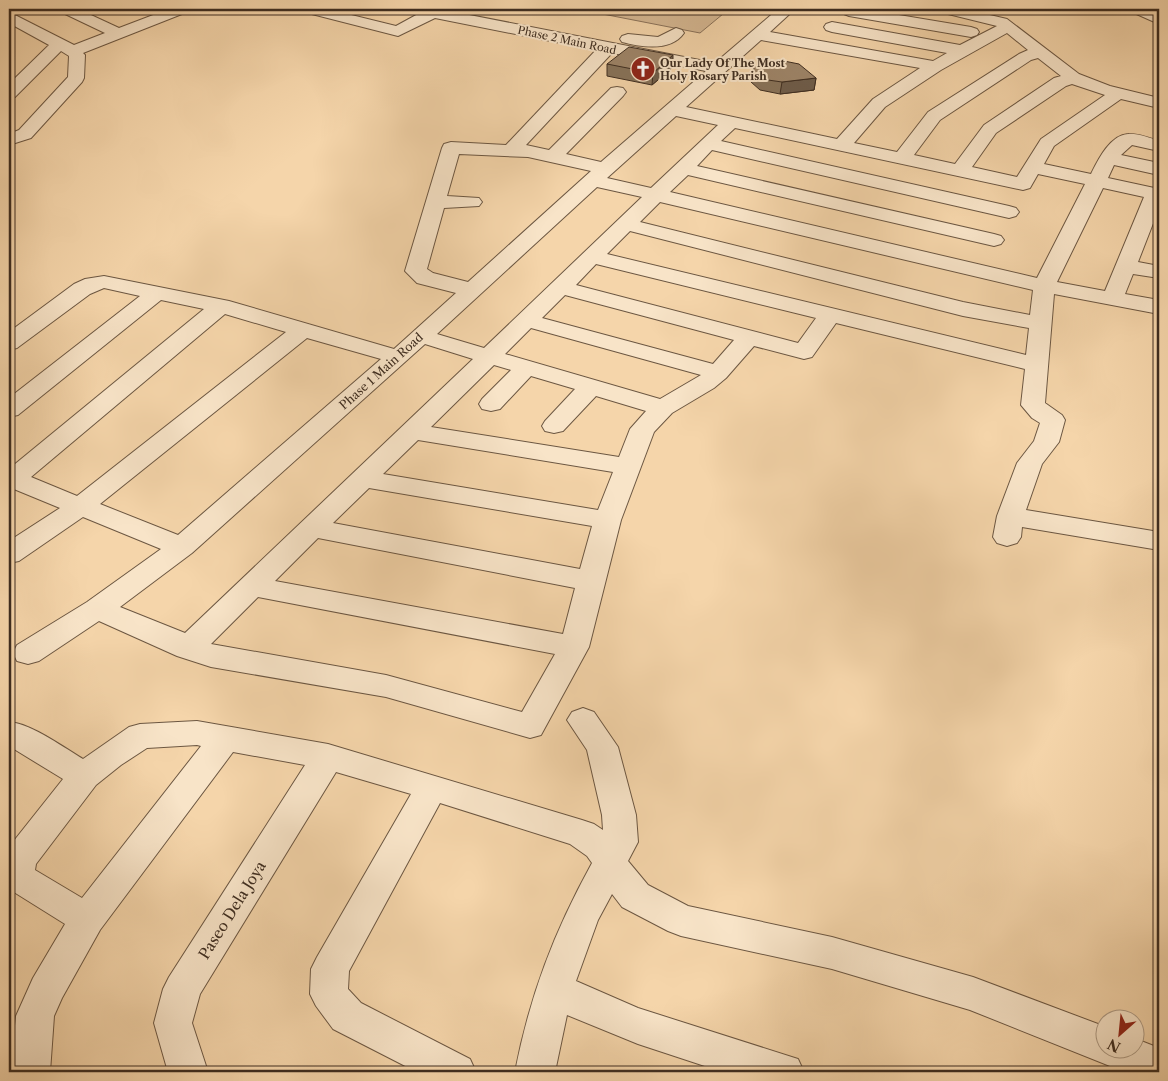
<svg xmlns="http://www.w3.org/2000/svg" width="1168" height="1081" font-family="'Libre Caslon Text',serif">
<rect width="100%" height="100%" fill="#f5d5aa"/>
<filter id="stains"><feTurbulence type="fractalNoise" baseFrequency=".004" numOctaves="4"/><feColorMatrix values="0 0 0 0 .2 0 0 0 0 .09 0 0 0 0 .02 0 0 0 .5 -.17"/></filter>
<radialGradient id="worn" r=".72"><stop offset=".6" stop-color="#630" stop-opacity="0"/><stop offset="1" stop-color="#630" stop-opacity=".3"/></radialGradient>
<path fill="#d6b893" stroke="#8a725a" d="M577 9H729L700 33Z"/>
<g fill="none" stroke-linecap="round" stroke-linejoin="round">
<defs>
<path id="minor" d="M59 9H78L119 28 169 9H190L187 12 83 53 85 55 84 78 82 82 31 138 9 145V134L19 130 68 77 69 56 61 51 15 97 9 98V84L49 45 9 23V12L74 45 105 33 61 12Z
M301 9H327L396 26 418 14 409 12 407 9H439L715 63 778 9H795L770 32 933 61 947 53 832 32 826 30 824 27 826 24 832 22 960 45 997 26 940 12 937 9H964L1007 19 1079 74 1110 86 1159 98V108L1121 99 1054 146 1044 164 1091 174C1098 160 1110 135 1128 134 1137 133 1150 138 1159 141V151L1132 145 1121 155 1159 163V175L1114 165 1108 178 1159 189V208L1138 262 1159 266V278L1133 274 1125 294 1159 300V314L1054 294 1045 403 1062 415 1065 420 1059 442 1042 464 1026 510 1159 532V550L1022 527 1021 537 1017 543 1007 546 997 543 993 537 997 516 1017 463 1034 441 1040 423 1032 418 1021 405 1025 369 836 323 812 357 804 359 754 346 726 378 714 388 672 413 654 432 621 520 589 647 541 735 530 738 386 697 211 667 177 656 99 621 39 661 28 664 17 661 13 653 17 645 87 602 161 549 83 517 19 561 9 563V541L60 508 9 487V469L204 309 161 300 18 415 9 417V398L140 296 104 288 90 294 17 348 9 350V332L74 284 85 279 104 276 229 301 394 349 456 293 417 283 405 271 442 148 444 144 451 142 506 145 596 50 435 18 398 36 304 12ZM1007 33 1028 50 1019 54 928 112 897 152 854 143 885 107 941 70ZM761 40 920 68 873 99 837 139 686 107ZM612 53 706 71 601 162 566 154 623 96 626 92 623 88 617 87 611 88 549 150 526 145ZM1038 58 1061 76 1054 78 984 125 955 164 914 155 940 120 1031 60ZM1072 84 1105 95 1041 139 1017 177 972 167 996 133 1066 86ZM676 116 718 125 651 188 607 178ZM735 128 1023 190 1030 188 1038 174 1085 184 1037 278 670 192 688 175 994 246 1001 244 1004 240 1001 236 994 234 697 166 712 150 1009 218 1016 216 1019 212 1016 208 1009 206 721 141ZM459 154 528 157 591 171 468 282 433 273 427 269 444 208 479 206 482 202 479 198 447 196ZM597 187 642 197 484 348 437 334ZM1103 188 1144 197 1105 291 1057 282ZM660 202 1033 290 1030 315 963 302 640 222ZM630 231 963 316 1029 328 1026 355 607 254ZM596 264 816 318 798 343 576 285ZM565 295 734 340 713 364 542 318ZM225 314 286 332 77 496 31 477ZM531 328 701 375 660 399 505 354ZM307 338 381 359 178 535 100 504ZM425 344 473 359 185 633 120 607 192 553ZM494 365 511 370 482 399 479 404 482 409 491 411 500 409 531 376 575 389 545 421 542 426 545 431 554 433 563 431 596 396 646 411 630 429 619 457 431 427ZM418 440 613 472 598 510 383 474ZM369 488 592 526 580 569 333 523ZM318 538 575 588 563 634 275 581ZM258 597 555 654 522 712 386 675 211 644Z
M843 9H863L971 27 977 29 979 32 977 35 971 37 849 16 844 14 841 11Z
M1129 9H1149L1159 13V24L1132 12Z
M676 28 682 30 684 33C671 52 641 47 622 42L620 39 622 36 628 34 658 37Z
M583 708 594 712 618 747 636 815 638 842 628 861 648 885 688 906 832 937 973 977 1106 1027V1048H1136V1039L1159 1048V1072H1125L970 1010 832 969 681 936 668 931 622 907 612 894 598 920 576 981 638 1008 798 1059 804 1072H723L638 1044 567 1015 555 1072H515C530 995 554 932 592 863L587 856 570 844 440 803 349 971 348 989 361 1003 470 1059 476 1072H417L333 1029 316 1006 310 994 311 969 317 957 411 794 336 772 200 994 192 1023 208 1072H168L154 1023 163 989 169 977 305 765 233 752 100 930 62 998 54 1016 50 1072H10L16 1016 33 978 65 924 9 889V847L63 779 9 746V723C24 719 68 750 83 759L129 727 140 724 197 721 328 744 582 820 594 824 603 830 602 815 587 750 567 720 572 712ZM197 745 201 746 82 898 35 870 36 864 96 785 121 765 147 748Z"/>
</defs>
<use href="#minor" stroke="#6c5742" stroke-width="2"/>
<use href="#minor" fill="#f8e4c8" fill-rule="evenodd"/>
</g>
<path fill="#877259" stroke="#3e2d20" d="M607 64 673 67 652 85 607 76Z
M752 70 816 78 814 90 780 94 760 90 751 82Z"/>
<path fill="#6e5c49" stroke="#3e2d20" d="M673 55V67L652 85 653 73Z
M816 78 814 90 780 94 782 82Z"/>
<path fill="#9d8468" stroke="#3e2d20" d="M629 47 673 55 653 73 607 64Z
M779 60 799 64 816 78 782 82 761 79 752 70 760 63Z"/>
<defs>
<symbol id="church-disc" viewBox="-11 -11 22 22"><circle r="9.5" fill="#8f2418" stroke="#f8e4c8"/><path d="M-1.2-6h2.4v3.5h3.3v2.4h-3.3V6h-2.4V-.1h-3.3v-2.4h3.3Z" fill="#fff"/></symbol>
</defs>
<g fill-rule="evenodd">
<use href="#church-disc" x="629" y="55" width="28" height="28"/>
</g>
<g text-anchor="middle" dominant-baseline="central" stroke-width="4" stroke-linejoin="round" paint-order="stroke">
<g font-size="11" fill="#3e2d20" stroke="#f8e4c8">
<text transform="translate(567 40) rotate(12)">Phase 2 Main Road</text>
</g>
<g font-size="11" font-weight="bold" fill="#3e2d20" stroke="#f8e4c8" text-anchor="start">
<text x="660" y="63">Our Lady Of The Most<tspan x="660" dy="13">Holy Rosary Parish</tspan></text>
</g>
<g font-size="12" fill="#3e2d20" stroke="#f8e4c8">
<text transform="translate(381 371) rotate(-42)">Phase 1 Main Road</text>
</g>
<g font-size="15" fill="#3e2d20" stroke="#f8e4c8">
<text transform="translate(232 910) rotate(-58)">Paseo Dela Joya</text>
</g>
</g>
<rect width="1168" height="1081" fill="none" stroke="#f5d5aa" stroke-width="30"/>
<rect x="10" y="10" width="1148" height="1061" fill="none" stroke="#3e2d20" stroke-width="2.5"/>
<rect x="15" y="15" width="1138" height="1051" fill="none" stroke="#3e2d20"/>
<g transform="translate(1120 1034) rotate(207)"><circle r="24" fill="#f8e4c8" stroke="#ae9b85"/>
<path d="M0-4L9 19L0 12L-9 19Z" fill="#8f2418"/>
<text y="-8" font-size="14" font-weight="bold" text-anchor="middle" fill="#3e2d20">N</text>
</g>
<rect width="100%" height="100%" filter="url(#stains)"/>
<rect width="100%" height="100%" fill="url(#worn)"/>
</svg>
